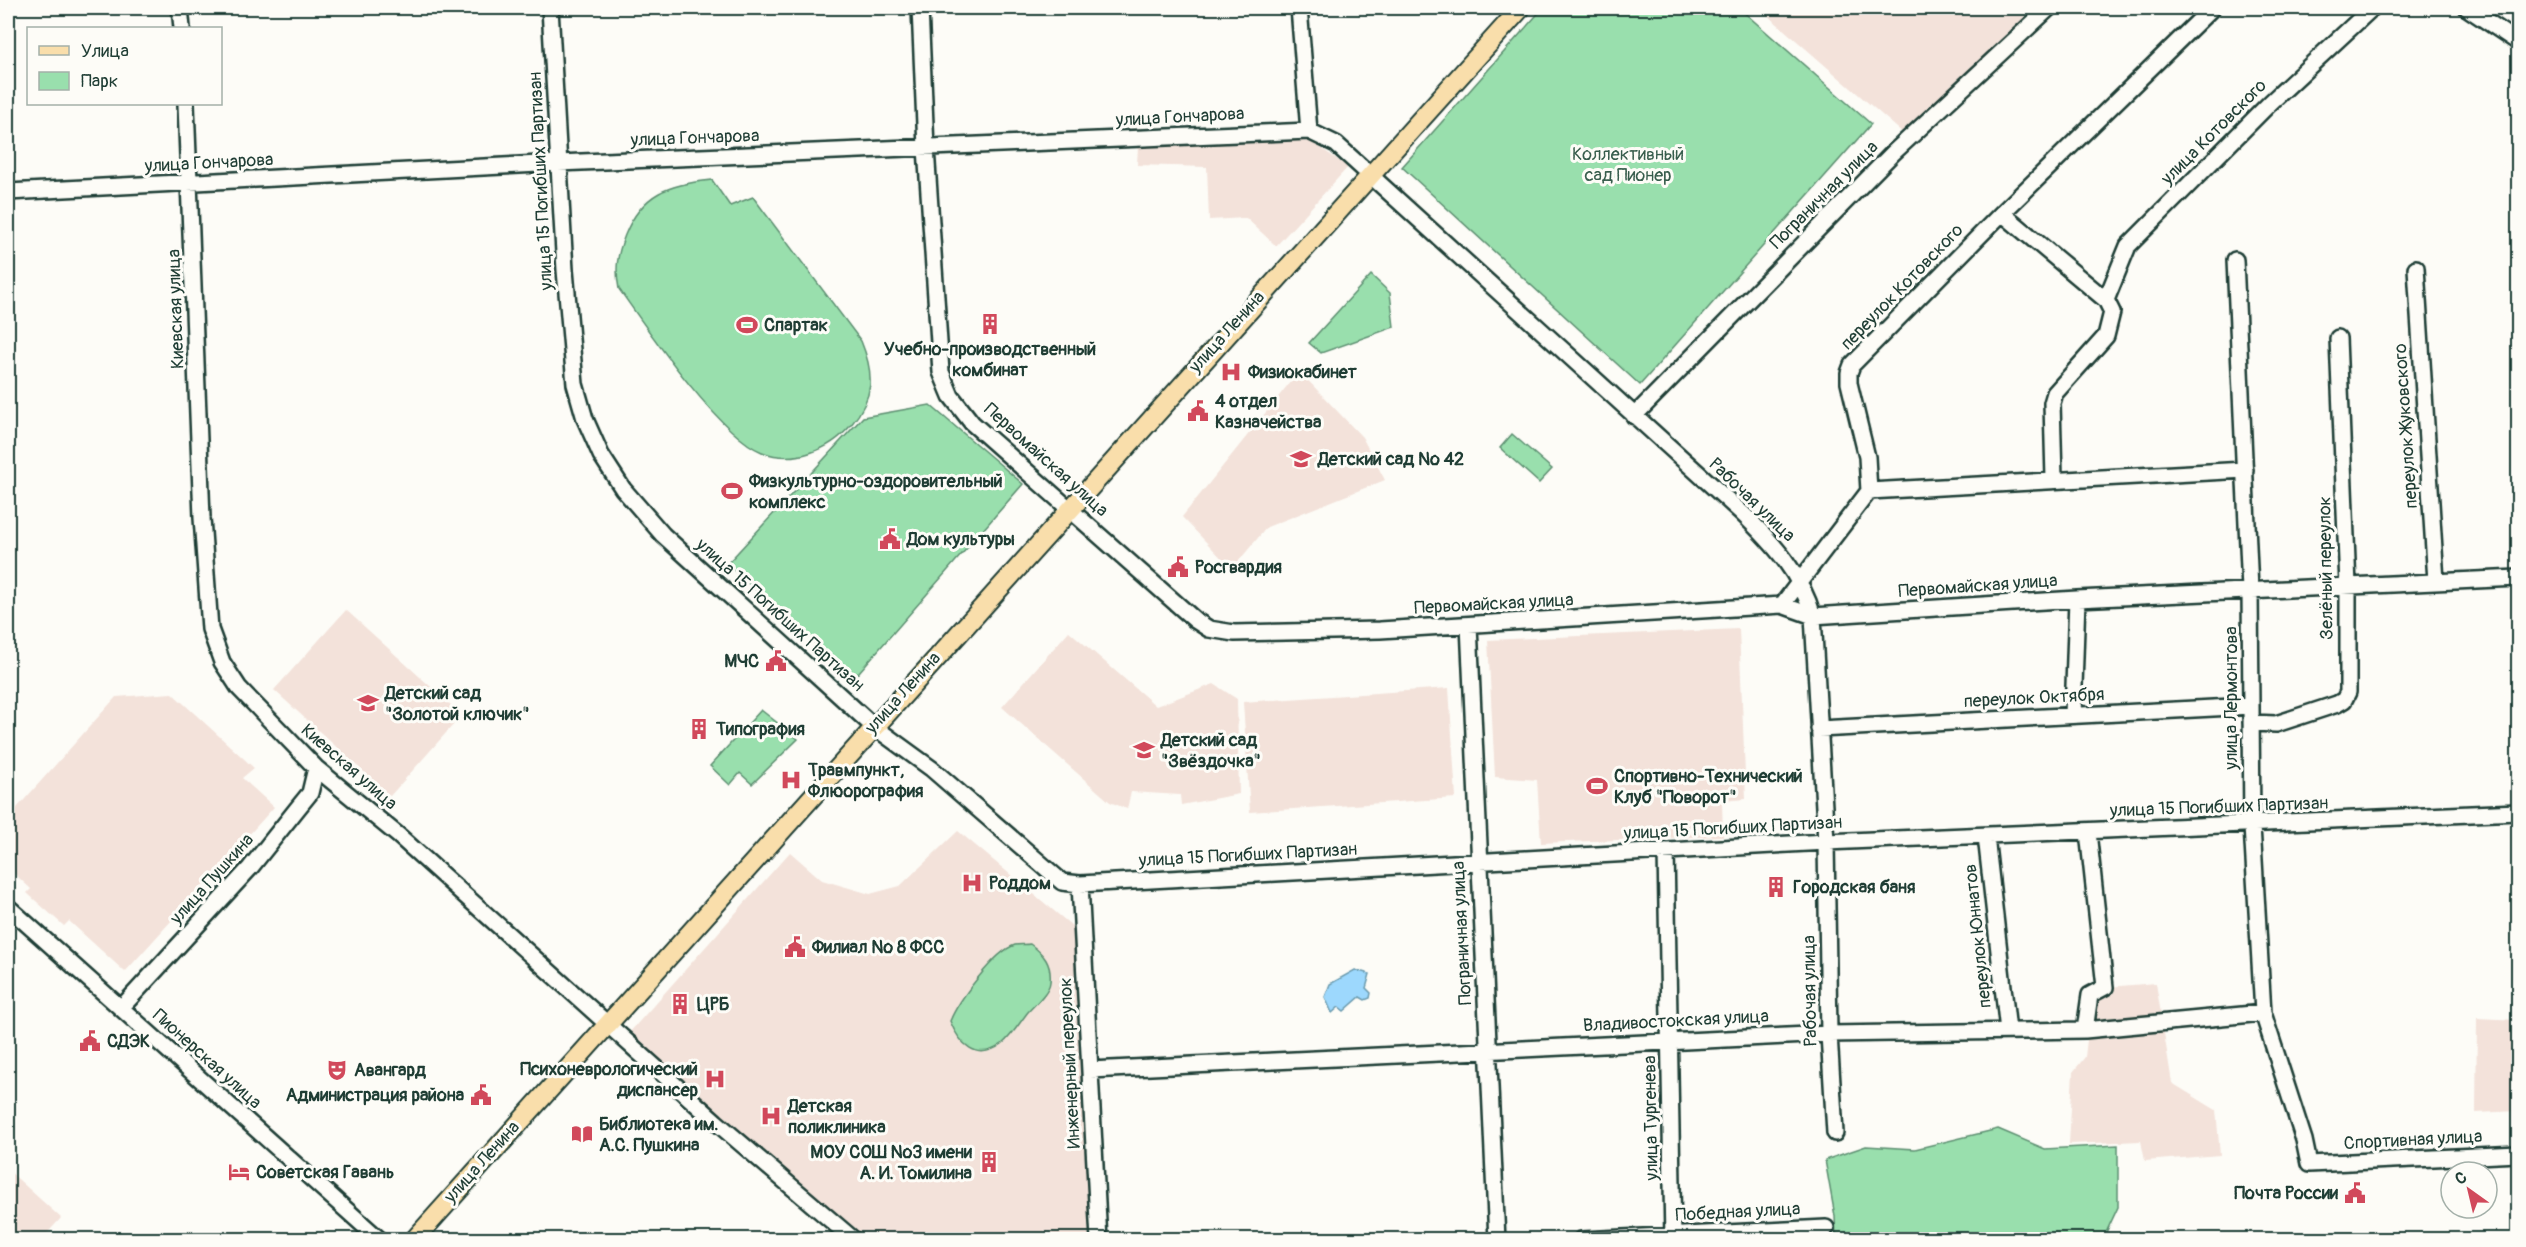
<svg xmlns="http://www.w3.org/2000/svg" width="2526" height="1247" font-family="Pangolin,sans-serif">
<rect width="100%" height="100%" fill="#fdfcf7"/>
<filter id="ink" filterUnits="userSpaceOnUse"><feTurbulence type="fractalNoise" baseFrequency=".0167" numOctaves="2"/><feDisplacementMap in="SourceGraphic" scale="12" xChannelSelector="R" yChannelSelector="G"/><feConvolveMatrix kernelMatrix="1 2 1 2 8 2 1 2 1" color-interpolation-filters="sRGB"/></filter>
<g filter="url(#ink)">
<path fill="#f3e2da" d="M1759 8H2035L1904 134Z
M1305 137 1348 167 1276 246 1246 218 1209 220 1207 167 1137 165 1138 146Z
M1299 371 1362 437 1385 480 1267 527 1232 569 1182 517Z
M346 610 462 715 390 796 274 690Z
M1739 629 1746 799 1722 801 1723 836 1541 843 1537 780 1495 777 1488 640Z
M1069 631 1156 706 1214 684 1237 699 1239 794 1181 805 1180 795 1131 792 1127 809 1110 802 1002 707Z
M1449 688 1456 798 1250 812 1243 702Z
M172 693 254 768 242 778 274 807 125 972 69 921 64 926 27 893 31 889 8 868V818L116 697Z
M958 831 1077 930 1089 1239H862L629 1033 790 852 822 880 870 894 900 886Z
M2156 983 2172 1083 2216 1110 2220 1155 2145 1161 2141 1141 2069 1144 2073 1072 2085 1057 2092 998 2108 987Z
M2477 1018 2518 1020V1111L2476 1113Z
M8 1170 61 1218 42 1239H8Z"/>
<path fill="#99dfad" stroke="#5c8e70" stroke-width="1.5" d="M1543 8H1739L1871 124 1640 385 1402 167Z
M712 180 730 206 753 197 861 341C875 375 874 397 851 425 830 451 793 464 762 452 720 436 647 329 619 289 615 269 617 255 625 235 642 193 669 184 712 180Z
M1371 275 1390 293 1394 327 1321 353 1309 343Z
M930 405 1023 484 853 679 727 564 863 417Z
M1512 434 1552 469 1539 483 1500 448Z
M761 710 798 739 752 784 740 773 730 785 710 766Z
M1030 944C1044 954 1052 964 1050 982 1049 992 1035 1004 1028 1012 1020 1022 1012 1036 1002 1044 976 1063 959 1043 950 1021 958 1001 995 951 1015 945 1019 944 1026 945 1030 944Z
M1998 1129 2045 1149 2118 1145V1207L2103 1239H1836L1835 1216 1825 1160 1866 1146 1915 1149Z"/>
<path fill="#9dd8fd" stroke="#6b9aad" stroke-width="1.5" d="M1355 970 1370 974 1366 988 1371 993 1370 998 1365 1000 1360 997 1344 1011 1339 1007 1332 1013 1325 997 1330 984Z"/>
<g fill="none" stroke-linecap="round" stroke-linejoin="round">
<defs>
<path id="minor" d="M180 8 182 28
M550 8 565 270 575 384 585 419 601 455 623 489 663 535 873 726 932 769 1062 882 1080 884 1826 842 2518 812
M920 8 926 148 941 372 951 396 972 423 1195 620 1209 629 1234 633 1380 630 1782 605 1813 616 2077 599 2518 578
M1299 8 1309 131
M2467 8 2518 42
M186 104 202 518 210 629 222 662 239 688 316 768 399 836 716 1122 854 1240
M8 192 558 163 1309 131 1336 144 1742 513C1774 544 1800 572 1813 616L1826 842 1829 1034 1835 1133
M2002 213 2106 300 2112 312 2106 336 2055 393 2052 403 2054 479
M2235 260 2250 590 2252 826 2263 1013 2304 1140 2309 1164 2518 1154
M2416 268 2436 581
M2106 300 2128 246 2270 103 2372 8
M1634 416 1893 153 2049 8
M1869 491 1867 457 1849 383V373L1852 365 2002 213 2212 8
M1869 491 2245 470
M1782 605 1869 491
M1469 625 1497 1240
M2073 715 2077 599
M2251 723 2276 724 2337 704 2344 700 2348 692V586L2338 338
M1819 729 2251 706
M1986 836 2008 1031
M1666 851 1673 1240
M1080 884 1099 1240
M8 907 380 1240
M121 1008 250 868 297 809 310 793 316 768
M2085 1030 2090 995 2105 987 2088 832
M1090 1070 1829 1034 2085 1030 2263 1013
M1581 1240 1826 1228"/>
<path id="major" d="M414 1240 1521 8"/>
</defs>
<use href="#minor" stroke="#1f3d34" stroke-width="20"/>
<use href="#major" stroke="#1f3d34" stroke-width="22"/>
<use href="#minor" stroke="#fdfcf7" stroke-width="15"/>
<use href="#major" stroke="#f9deab" stroke-width="18"/>
</g>
</g>
<defs>
<symbol id="building-bare" viewBox="-9 -9 18 18"><path d="M-4-6H4V6H1V3H-1V6H-4ZM-2.5-4.3h1.7v1.8h-1.7ZM.8-4.3h1.7v1.8H.8ZM-2.5-1h1.7V.8h-1.7ZM.8-1h1.7V.8H.8Z" fill="#d1495b" stroke="#fdfcf7" stroke-width="2.5" paint-order="stroke"/></symbol>
<symbol id="stadium-bare" viewBox="-9 -9 18 18"><path d="M0-5a6.5 5 0 1 0 0 10a6.5 5 0 1 0 0-10ZM-3.5-1.8h7v3.6h-7Z" fill="#d1495b" stroke="#fdfcf7" stroke-width="2.5" paint-order="stroke"/></symbol>
<symbol id="hospital-bare" viewBox="-9 -9 18 18"><path d="M-5-5h3v3.5h4V-5h3V5h-3V1.5h-4V5h-3Z" fill="#d1495b" stroke="#fdfcf7" stroke-width="2.5" paint-order="stroke"/></symbol>
<symbol id="civic-bare" viewBox="-9 -9 18 18"><path d="M-.6-6.5H3V-4.5H.6V-3L4-1V1h2V6H-6V1h2V-1L-.6-3ZM-1.2 2.5V6h2.4V2.5Z" fill="#d1495b" stroke="#fdfcf7" stroke-width="2.5" paint-order="stroke"/></symbol>
<symbol id="school-bare" viewBox="-9 -9 18 18"><path d="M0-5L7-2L0 1L-7-2ZM-4 1L0 2.5L4 1V4Q0 6-4 4Z" fill="#d1495b" stroke="#fdfcf7" stroke-width="2.5" paint-order="stroke"/></symbol>
<symbol id="theatre-bare" viewBox="-9 -9 18 18"><path d="M-5-5.5Q0-4 5-5.5V0Q5 5 0 6Q-5 5-5 0ZM-3.3-2.5H-1v1.5H-3.3ZM1-2.5H3.3v1.5H1ZM-2.8 1Q0 5.5 2.8 1Z" fill="#d1495b" stroke="#fdfcf7" stroke-width="2.5" paint-order="stroke"/></symbol>
<symbol id="library-bare" viewBox="-9 -9 18 18"><path d="M-6-4Q-3-5.5-.7-3.5V5Q-3 3-6 4ZM6-4Q3-5.5 .7-3.5V5Q3 3 6 4Z" fill="#d1495b" stroke="#fdfcf7" stroke-width="2.5" paint-order="stroke"/></symbol>
<symbol id="hotel-bare" viewBox="-9 -9 18 18"><path d="M-6-4.5h1.5V1H6V5H4.5V3h-9V5H-6ZM-4 0a1.8 1.8 0 1 1 3.6 0ZM.5 0V-2.5h3Q6-2.5 6 0Z" fill="#d1495b" stroke="#fdfcf7" stroke-width="2.5" paint-order="stroke"/></symbol>
</defs>
<g fill-rule="evenodd">
<use href="#building-bare" x="975" y="309" width="30" height="30"/>
<use href="#stadium-bare" x="732" y="310" width="30" height="30"/>
<use href="#hospital-bare" x="1216" y="357" width="30" height="30"/>
<use href="#civic-bare" x="1183" y="396" width="30" height="30"/>
<use href="#school-bare" x="1286" y="444" width="30" height="30"/>
<use href="#stadium-bare" x="717" y="476" width="30" height="30"/>
<use href="#civic-bare" x="875" y="524" width="30" height="30"/>
<use href="#civic-bare" x="1163" y="552" width="30" height="30"/>
<use href="#civic-bare" x="761" y="646" width="30" height="30"/>
<use href="#school-bare" x="353" y="688" width="30" height="30"/>
<use href="#building-bare" x="684" y="714" width="30" height="30"/>
<use href="#school-bare" x="1129" y="735" width="30" height="30"/>
<use href="#hospital-bare" x="776" y="765" width="30" height="30"/>
<use href="#stadium-bare" x="1582" y="771" width="30" height="30"/>
<use href="#hospital-bare" x="957" y="868" width="30" height="30"/>
<use href="#building-bare" x="1761" y="872" width="30" height="30"/>
<use href="#civic-bare" x="780" y="932" width="30" height="30"/>
<use href="#building-bare" x="665" y="989" width="30" height="30"/>
<use href="#civic-bare" x="75" y="1026" width="30" height="30"/>
<use href="#theatre-bare" x="322" y="1055" width="30" height="30"/>
<use href="#hospital-bare" x="700" y="1064" width="30" height="30"/>
<use href="#civic-bare" x="466" y="1080" width="30" height="30"/>
<use href="#hospital-bare" x="756" y="1101" width="30" height="30"/>
<use href="#library-bare" x="567" y="1119" width="30" height="30"/>
<use href="#building-bare" x="974" y="1147" width="30" height="30"/>
<use href="#hotel-bare" x="224" y="1157" width="30" height="30"/>
<use href="#civic-bare" x="2340" y="1178" width="30" height="30"/>
</g>
<g text-anchor="middle" dominant-baseline="central" stroke-width="6" stroke-linejoin="round" paint-order="stroke">
<g font-size="18" fill="#1f3d34" stroke="#fdfcf7">
<text transform="translate(1180 117) rotate(-3)">улица Гончарова</text>
<text transform="translate(2214 132) rotate(-45)">улица Котовского</text>
<text transform="translate(695 138) rotate(-2)">улица Гончарова</text>
<text transform="translate(209 163) rotate(-3)">улица Гончарова</text>
<text transform="translate(541 181) rotate(-93)">улица 15 Погибших Партизан</text>
<text transform="translate(1824 195) rotate(-45)">Пограничная улица</text>
<text transform="translate(1902 287) rotate(-46)">переулок Котовского</text>
<text transform="translate(176 309) rotate(-92)">Киевская улица</text>
<text transform="translate(1227 332) rotate(-48)">улица Ленина</text>
<text transform="translate(2406 426) rotate(-94)">переулок Жуковского</text>
<text transform="translate(1046 460) rotate(42)">Первомайская улица</text>
<text transform="translate(1752 500) rotate(44)">Рабочая улица</text>
<text transform="translate(2326 568) rotate(-91)">Зелёный переулок</text>
<text transform="translate(1978 586) rotate(-4)">Первомайская улица</text>
<text transform="translate(1494 604) rotate(-3)">Первомайская улица</text>
<text transform="translate(780 615) rotate(42)">улица 15 Погибших Партизан</text>
<text transform="translate(903 693) rotate(-48)">улица Ленина</text>
<text transform="translate(2034 698) rotate(-3)">переулок Октября</text>
<text transform="translate(2231 698) rotate(-90)">улица Лермонтова</text>
<text transform="translate(349 767) rotate(41)">Киевская улица</text>
<text transform="translate(2219 807) rotate(-2)">улица 15 Погибших Партизан</text>
<text transform="translate(1733 828) rotate(-3)">улица 15 Погибших Партизан</text>
<text transform="translate(1248 855) rotate(-3)">улица 15 Погибших Партизан</text>
<text transform="translate(212 879) rotate(-48)">улица Пушкина</text>
<text transform="translate(1462 933) rotate(-93)">Пограничная улица</text>
<text transform="translate(1978 936) rotate(-96)">переулок Юннатов</text>
<text transform="translate(1810 991) rotate(-91)">Рабочая улица</text>
<text transform="translate(1676 1021) rotate(-3)">Владивостокская улица</text>
<text transform="translate(207 1059) rotate(42)">Пионерская улица</text>
<text transform="translate(1070 1063) rotate(-93)">Инженерный переулок</text>
<text transform="translate(1651 1118) rotate(-91)">улица Тургенева</text>
<text transform="translate(2413 1140) rotate(-3)">Спортивная улица</text>
<text transform="translate(482 1162) rotate(-48)">улица Ленина</text>
<text transform="translate(1738 1212) rotate(-3)">Победная улица</text>
</g>
<g font-size="18" fill="#375d4c" stroke="#fdfcf7">
<text x="1628" y="154">Коллективный<tspan x="1628" dy="21">сад Пионер</tspan></text>
</g>
<g font-size="18" font-weight="bold" fill="#1f3d34" stroke="#fdfcf7" text-anchor="start">
<text x="764" y="325">Спартак</text>
<text x="990" y="349" text-anchor="middle">Учебно-производственный<tspan x="990" dy="21">комбинат</tspan></text>
<text x="1248" y="372">Физиокабинет</text>
<text x="1215" y="401">4 отдел<tspan x="1215" dy="21">Казначейства</tspan></text>
<text x="1318" y="459">Детский сад № 42</text>
<text x="749" y="481">Физкультурно-оздоровительный<tspan x="749" dy="21">комплекс</tspan></text>
<text x="907" y="539">Дом культуры</text>
<text x="1195" y="567">Росгвардия</text>
<text x="759" y="661" text-anchor="end">МЧС</text>
<text x="385" y="693">Детский сад<tspan x="385" dy="21">"Золотой ключик"</tspan></text>
<text x="716" y="729">Типография</text>
<text x="1161" y="740">Детский сад<tspan x="1161" dy="21">"Звёздочка"</tspan></text>
<text x="808" y="770">Травмпункт,<tspan x="808" dy="21">Флюорография</tspan></text>
<text x="1614" y="776">Спортивно-Технический<tspan x="1614" dy="21">Клуб "Поворот"</tspan></text>
<text x="989" y="883">Роддом</text>
<text x="1793" y="887">Городская баня</text>
<text x="812" y="947">Филиал № 8 ФСС</text>
<text x="697" y="1004">ЦРБ</text>
<text x="107" y="1041">СДЭК</text>
<text x="698" y="1069" text-anchor="end">Психоневрологический<tspan x="698" dy="21">диспансер</tspan></text>
<text x="354" y="1070">Авангард</text>
<text x="464" y="1095" text-anchor="end">Администрация района</text>
<text x="788" y="1106">Детская<tspan x="788" dy="21">поликлиника</tspan></text>
<text x="599" y="1124">Библиотека им.<tspan x="599" dy="21">А.С. Пушкина</tspan></text>
<text x="972" y="1152" text-anchor="end">МОУ СОШ №3 имени<tspan x="972" dy="21">А. И. Томилина</tspan></text>
<text x="256" y="1172">Советская Гавань</text>
<text x="2338" y="1193" text-anchor="end">Почта России</text>
</g>
</g>
<rect width="2526" height="1247" fill="none" stroke="#fdfcf7" stroke-width="30"/>
<rect x="15" y="15" width="2496" height="1217" fill="none" stroke="#1f3d34" stroke-width="2" filter="url(#ink)"/>
<rect x="27" y="27" width="195" height="78" fill="#fdfcf7" stroke="#a4b0a9" stroke-width="1.5"/>
<rect x="39" y="46" width="30" height="9" fill="#f9deab" stroke="#a4b0a9" stroke-width="1.5"/>
<text x="81" y="57" font-size="18" fill="#1f3d34">Улица</text>
<rect x="39" y="72" width="30" height="18" fill="#99dfad" stroke="#a4b0a9" stroke-width="1.5"/>
<text x="81" y="87" font-size="18" fill="#1f3d34">Парк</text>
<g transform="translate(2469 1190) rotate(326)"><circle r="28" fill="#fdfcf7" stroke="#a4b0a9" stroke-width="1.5"/>
<path d="M0-4.5L10 22L0 15L-10 22Z" fill="#d1495b"/>
<text y="-9" font-size="16" font-weight="bold" text-anchor="middle" fill="#1f3d34">С</text>
</g>
</svg>
